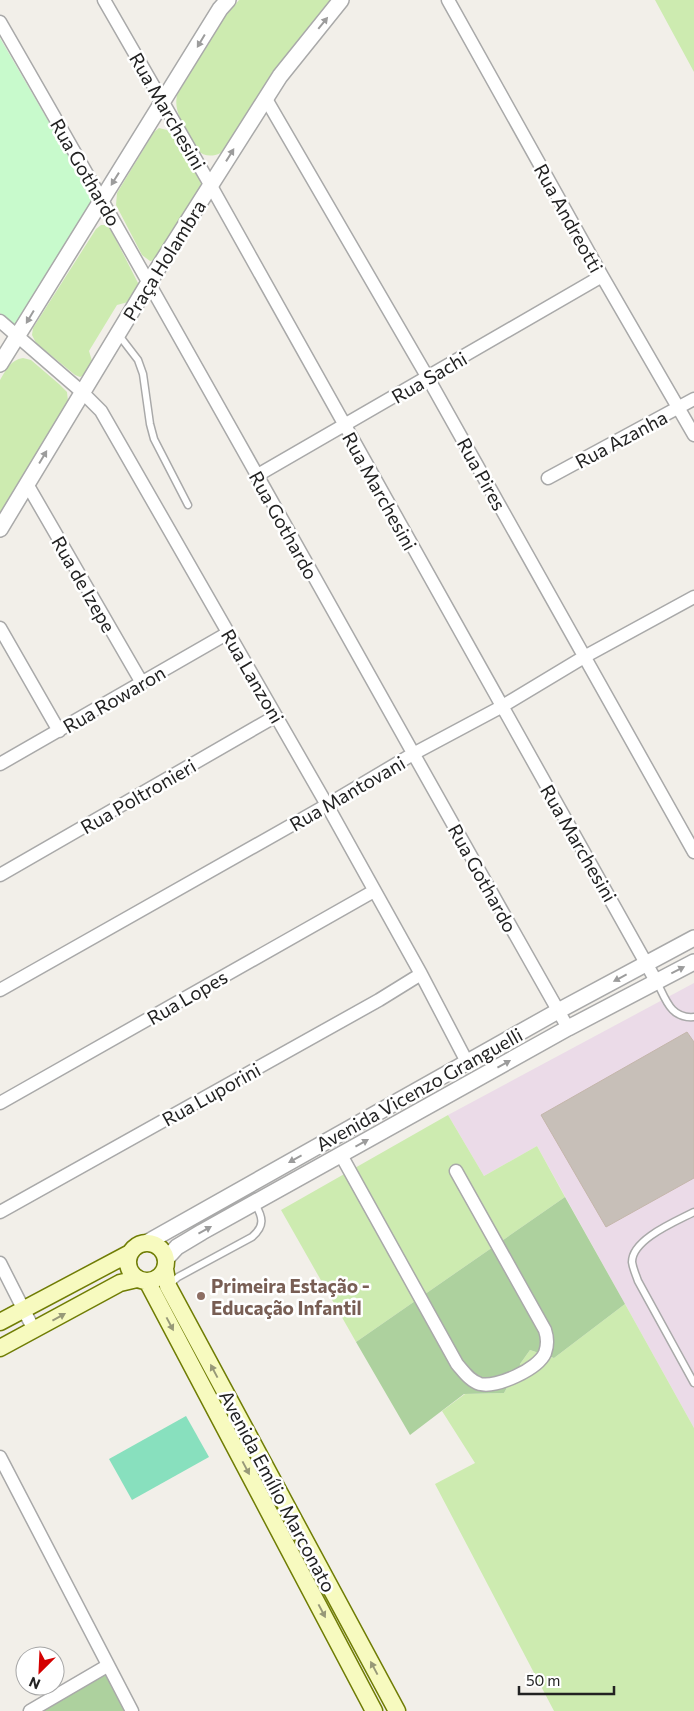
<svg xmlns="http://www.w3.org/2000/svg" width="694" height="1711" font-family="Commissioner,sans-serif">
<rect width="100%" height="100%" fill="#f2efe9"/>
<path fill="#ebdbe8" d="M694 983V1428L537 1146 484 1176 448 1115Z"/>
<path fill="#cdebb0" d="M239 0H333L274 71 229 147C221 155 207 160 197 150 193 146 191 138 188 133 181 120 174 110 177 95L224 18Z
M655 0H694V72Z
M159 128 171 131 199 177 202 187 156 260 150 261 142 255 116 205 117 193 154 132Z
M101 225H107L111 230 138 283 139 290 132 301 117 305 89 351 93 364 86 374 80 377 75 375 36 343 32 335 33 328 96 229Z
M23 358 31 360 59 384 67 392 68 401 0 515V380C6 370 10 360 23 358Z
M448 1115 484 1176 537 1146 565 1197 356 1342 281 1210Z
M625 1304 694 1428V1711H554L435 1484 475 1463 442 1411 465 1394 504 1393 510 1382 519 1380 520 1364 530 1350 554 1358Z"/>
<path fill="#add19e" d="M565 1197 625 1304 554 1358 530 1350 520 1364 519 1380 510 1382 504 1393 464 1394 410 1435 356 1342Z
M105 1673 126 1711H40Z"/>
<path fill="#c8facc" d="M0 38 93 198 14 327 0 313Z"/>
<path fill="#88e0be" d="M186 1416 209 1457 132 1500 109 1459Z"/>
<path fill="#c7bfb8" stroke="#c4b6ab" d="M687 1032 694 1042V1178L606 1227 541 1115Z"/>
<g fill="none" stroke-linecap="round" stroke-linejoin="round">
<defs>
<path id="service" d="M118 334 138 360 143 374 150 424 154 439 188 505
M657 982C666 1000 671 1019 694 1017
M694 1212C677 1221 632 1239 632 1262 633 1269 636 1275 638 1281L694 1383
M169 1285 178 1277 252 1237C265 1226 263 1217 255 1204"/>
<path id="minor" d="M104 0 211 186 656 981
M448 0 602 276 694 435
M0 22C192 355 378 693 568 1028
M266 99 428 378 694 852
M0 321 82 392 101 411 327 805 421 974 467 1062
M256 476 602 276
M548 478 694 399
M27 484 142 683
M0 628 59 731
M0 764 228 633
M0 875 276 716
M0 990 327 805 413 754 501 707 584 657 694 597
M0 1103 374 891
M341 1155 457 1364C464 1372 470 1381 480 1384 497 1388 538 1369 545 1353 548 1345 548 1339 545 1330L456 1171
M0 1212 379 1000 421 974
M0 1263 34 1330
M0 1457 132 1711
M30 1711 107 1666"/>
<path id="tertiary" d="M0 364 220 9 228 0
M0 529 148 284 280 76 341 0
M146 1243 558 1011 694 938
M166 1259 177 1247 202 1232 568 1028 694 962"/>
<path id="secondary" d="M128 1262a19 19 0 1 1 38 0a19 19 0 1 1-38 0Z
M165 1269 168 1286 397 1711
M147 1281 374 1711
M0 1322 130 1253
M0 1348 120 1283 137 1279"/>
</defs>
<use href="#service" stroke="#a9a9a9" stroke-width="9"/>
<use href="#minor" stroke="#a9a9a9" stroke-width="15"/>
<use href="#tertiary" stroke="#a9a9a9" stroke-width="18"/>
<use href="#secondary" stroke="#707d05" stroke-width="19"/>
<use href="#service" stroke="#fff" stroke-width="6"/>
<use href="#minor" stroke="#fff" stroke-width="12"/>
<use href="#tertiary" stroke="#fff" stroke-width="15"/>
<use href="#secondary" stroke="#f7fabf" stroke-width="16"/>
</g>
<defs><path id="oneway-solid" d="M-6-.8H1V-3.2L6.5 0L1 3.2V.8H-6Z" transform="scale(1.25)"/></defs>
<g fill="#9c9c9c">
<use href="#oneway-solid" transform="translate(323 23) rotate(-51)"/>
<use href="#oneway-solid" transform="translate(201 41) rotate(121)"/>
<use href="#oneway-solid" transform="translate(230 155) rotate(-58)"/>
<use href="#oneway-solid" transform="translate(115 179) rotate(122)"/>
<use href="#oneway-solid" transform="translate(30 317) rotate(121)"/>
<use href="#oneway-solid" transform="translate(43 457) rotate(-59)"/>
<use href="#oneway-solid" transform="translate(678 970) rotate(-27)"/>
<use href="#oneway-solid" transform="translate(620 978) rotate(152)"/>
<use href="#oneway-solid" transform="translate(504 1064) rotate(-29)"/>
<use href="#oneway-solid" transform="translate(362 1143) rotate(-29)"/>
<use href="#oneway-solid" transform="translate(295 1159) rotate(151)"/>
<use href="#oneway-solid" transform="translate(205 1230) rotate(-29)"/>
</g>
<g fill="#979978">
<use href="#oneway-solid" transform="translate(59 1317) rotate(-29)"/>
<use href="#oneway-solid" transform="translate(170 1324) rotate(62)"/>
<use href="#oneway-solid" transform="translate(214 1371) rotate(-118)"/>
<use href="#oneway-solid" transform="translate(246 1468) rotate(62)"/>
<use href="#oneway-solid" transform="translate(322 1611) rotate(62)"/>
<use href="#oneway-solid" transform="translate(374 1668) rotate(-118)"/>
</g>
<circle fill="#8d6e63" stroke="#fff" stroke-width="2" cx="201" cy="1296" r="5"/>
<g text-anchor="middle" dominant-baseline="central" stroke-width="5" stroke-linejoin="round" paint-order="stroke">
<g font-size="19" fill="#222" stroke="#fff">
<text transform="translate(168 111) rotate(60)">Rua Marchesini</text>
<text transform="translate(86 172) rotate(60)">Rua Gothardo</text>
<text transform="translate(569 218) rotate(61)">Rua Andreotti</text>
<text transform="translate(164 260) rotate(-58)">Praça Holambra</text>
<text transform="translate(429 377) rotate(-30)">Rua Sachi</text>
<text transform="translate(621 439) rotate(-28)">Rua Azanha</text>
<text transform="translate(482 474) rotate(61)">Rua Pires</text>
<text transform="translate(380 491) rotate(61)">Rua Marchesini</text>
<text transform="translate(284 525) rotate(61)">Rua Gothardo</text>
<text transform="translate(84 584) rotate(60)">Rua de Izepe</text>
<text transform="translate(253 676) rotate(60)">Rua Lanzoni</text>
<text transform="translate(114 699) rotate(-30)">Rua Rowaron</text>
<text transform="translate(347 793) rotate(-30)">Rua Mantovani</text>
<text transform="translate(138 796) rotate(-30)">Rua Poltronieri</text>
<text transform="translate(579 843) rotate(60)">Rua Marchesini</text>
<text transform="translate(483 878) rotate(61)">Rua Gothardo</text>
<text transform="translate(187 997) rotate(-30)">Rua Lopes</text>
<text transform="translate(419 1089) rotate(-29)">Avenida Vicenzo Granguelli</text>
<text transform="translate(211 1094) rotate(-29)">Rua Luporini</text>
<text transform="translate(278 1491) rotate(62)">Avenida Emílio Marconato</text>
</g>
<g font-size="19" font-weight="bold" fill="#785e54" stroke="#fff" text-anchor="start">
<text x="211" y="1285">Primeira Estação -<tspan x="211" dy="22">Educação Infantil</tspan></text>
</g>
</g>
<g transform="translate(40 1671) rotate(204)"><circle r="24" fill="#ffffff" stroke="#a7a7a7"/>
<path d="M0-4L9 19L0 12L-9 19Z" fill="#d40000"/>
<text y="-8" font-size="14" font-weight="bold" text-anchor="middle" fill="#222222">N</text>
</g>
<path d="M519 1686v8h95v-8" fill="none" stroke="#222222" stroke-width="2.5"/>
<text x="526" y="1686" font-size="15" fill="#222222" stroke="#ffffff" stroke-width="4" paint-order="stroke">50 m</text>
</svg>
